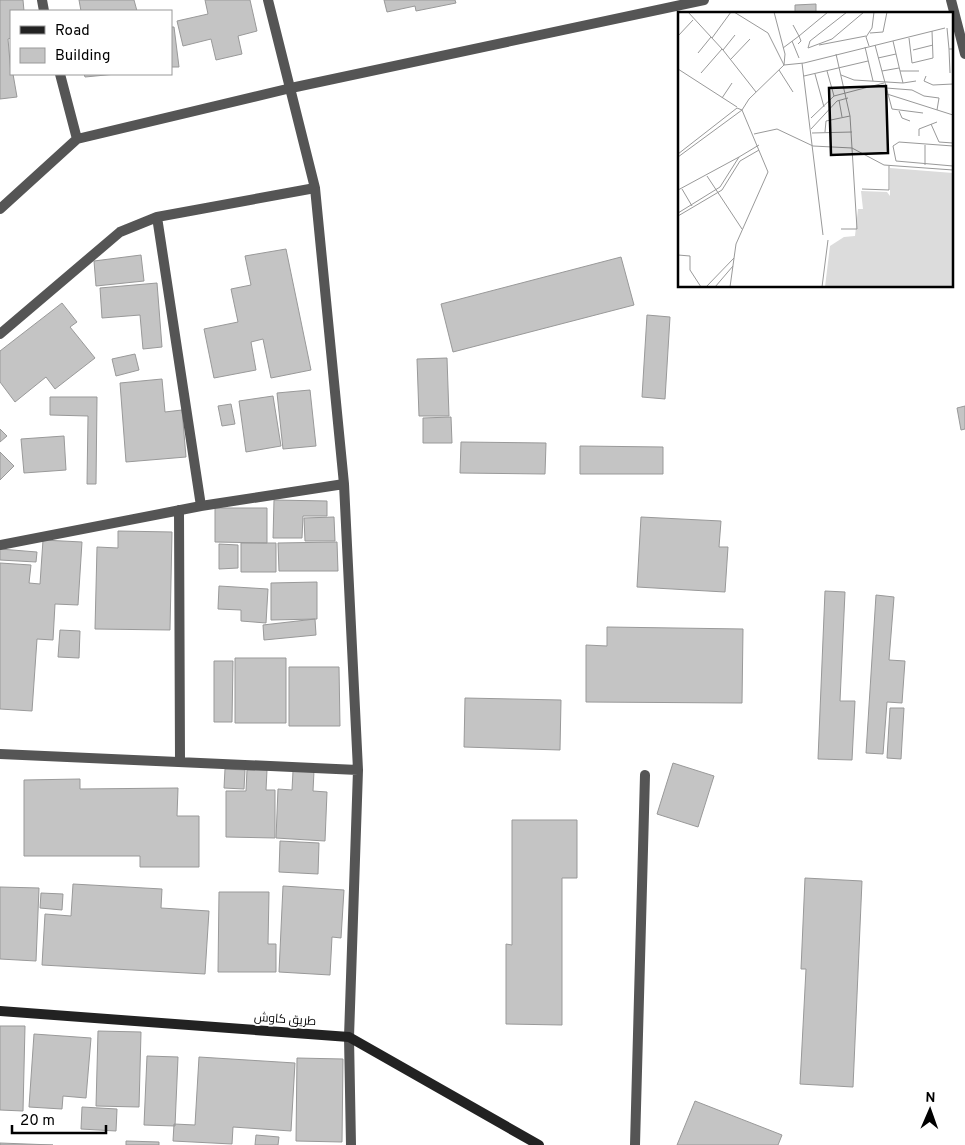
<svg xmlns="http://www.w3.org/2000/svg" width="965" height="1145" font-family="Overpass,Cairo,sans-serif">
<rect width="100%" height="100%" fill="#fff"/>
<path fill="#c4c4c4" stroke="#999" d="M0 0H23L24 11H11V38L8 39 11 74H13L17 97 0 99Z
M79 0H134L137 11H81Z
M205 0H250L257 31 238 36 242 54 216 60 211 39 183 46 177 21 208 14Z
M384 0H455L456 3 416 11 415 6 387 12Z
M816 4V14H795V5Z
M171 27H174L179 67H171Z
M84 74H116L85 77Z
M286 249 311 370 271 378 263 339 251 342 256 370 214 378 204 329 238 322 231 289 251 285 245 256Z
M141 255 144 281 96 286 94 261Z
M621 257 634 305 453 352 441 304Z
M157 283 162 347 143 349 140 315 102 318 100 288Z
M62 303 77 322 70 327 95 358 55 389 46 377 15 402 0 382V351Z
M647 315 670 317 665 399 642 397Z
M135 354 139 370 116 376 112 359Z
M447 358 449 416H419L417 359Z
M162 379 165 412 182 410 186 457 126 462 120 383Z
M310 390 316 446 283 449 277 393Z
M273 396 281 446 246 452 239 401Z
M50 397H97L96 484H87L88 416 50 415Z
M231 404 235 424 222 426 218 406Z
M965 406V429L961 430 957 408Z
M451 417 452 443H423V418Z
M0 429 7 436 0 442Z
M64 436 66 470 24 473 21 439Z
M461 442 546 443 545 474 460 473Z
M580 446 663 447V474H580Z
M0 452 14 466 0 480Z
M274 500 327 501V516H303L302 538H273Z
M215 508H267V543L215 542Z
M334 517 335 541H305L304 518Z
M641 517 721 521 719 547H728L725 592 637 587Z
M118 531 172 532 170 630 95 629 97 547 118 548Z
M43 540 82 542 78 605 55 604 53 640 37 639 32 711 0 709V563L31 565 29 583 40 584Z
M337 542 338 571H279L278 543Z
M241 543H276V572H241Z
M219 544 238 545V568L219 569Z
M0 549 37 552 36 562 0 560Z
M317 582V619L271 620V583Z
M219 586 268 589 266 623 241 621V610L218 609Z
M825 591 845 592 840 701H855L852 760 818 759Z
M876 595 894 597 889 660 905 661 902 703 887 702 883 754 866 753Z
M315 619 316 635 264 640 263 625Z
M607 627 743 629 742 703 586 702V645L607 646Z
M60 630 80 631 79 658 58 657Z
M235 658H286V723H235Z
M214 661H233L232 722H214Z
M289 667H339L340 726H289Z
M465 698 561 700 560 750 464 747Z
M890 708H904L901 759 887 758Z
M673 763 714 776 698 827 657 814Z
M225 769 245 770 244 789 224 788Z
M247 770H267L266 790H275V838L226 837V791H246Z
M293 771H314L313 791 327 792 325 841 276 838 278 789 292 790Z
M80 779V789L178 788 177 816H199V867H140V856H24V780Z
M512 820H577V878H562V1025L506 1024V944L512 945Z
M280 841 319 843 318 874 279 872Z
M805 878 862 881 853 1087 800 1084 806 969H801Z
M73 884 162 889 161 908 209 911 205 974 42 965 45 914 71 916Z
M283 886 344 890 341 938 332 937 330 975 279 972Z
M0 887 39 888 36 961 0 959Z
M219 892H269L268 944H276V972H218Z
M41 893 63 894 62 910 40 908Z
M0 1026H25L23 1111 0 1110Z
M98 1031 141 1032 139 1107 96 1106Z
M34 1034 91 1038 86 1098 63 1096 62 1109 29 1107Z
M147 1056 178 1057 175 1126 144 1125Z
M199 1057 295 1063 291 1131 233 1127 232 1144 173 1141 174 1124 195 1125Z
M297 1058 343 1059 342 1142 296 1141Z
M695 1101 782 1135 778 1145H677Z
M82 1107 117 1109 116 1131 81 1129Z
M256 1135 279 1137 278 1145H255Z
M126 1141 159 1142V1145H126Z
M0 1143 53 1145H0Z"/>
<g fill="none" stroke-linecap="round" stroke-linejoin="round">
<path stroke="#555" stroke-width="10" d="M635 1145 645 775"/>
<path stroke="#555" stroke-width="10" d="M42 0 44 11
M268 0 315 188 344 484 358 770 349 1037 351 1145
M951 0 965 54
M60 74 77 139
M0 209 77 139 291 88 704 0
M157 217 201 506
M0 334 120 232 157 217 315 188
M179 510 180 761
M0 545 201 506 344 484
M0 754 358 770"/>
<path stroke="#222" stroke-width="10" d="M0 1011 349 1037 539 1145"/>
</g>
<g text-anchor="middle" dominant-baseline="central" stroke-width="4" stroke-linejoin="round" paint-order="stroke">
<g font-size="12" fill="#000" stroke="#fff">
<text transform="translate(285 1020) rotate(4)">طريق كاوش</text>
</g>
</g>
<g transform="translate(678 12)">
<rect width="275" height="275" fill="#fff"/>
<path d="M212 156 275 161V275H147L152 234 166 225 177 224 180 197H185L183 179 209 180 212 184Z" fill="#dcdcdc"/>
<path fill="none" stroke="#999" stroke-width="1" d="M10 0 45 38 78 80M56 0 90 21 106 53M96 0 107 42 106 53M169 0 132 29 130 36 154 27 186 0M269 16 271 37H275M192 21 205 20 209 0M0 24 15 8M34 26 53 0M231 26 234 51 255 46 254 19M114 29 121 46M215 29 222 59H241M120 32 123 29 121 24 150 0M141 33 188 24M197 33 214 97 245 101M191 34 188 25 194 16 196 0M187 35 195 69M105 36 121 24 115 13M271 37 272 61M45 38 57 23M235 38 255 33M20 41 33 25M158 42 172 104 179 217H163M200 46 218 42M52 48 72 27M124 51 145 223M0 57 59 95M101 58 115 80M149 59 156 84M204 59 221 56M222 59 225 71 238 69M23 61 44 37M137 62 146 95M163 63 176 68 225 71M126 64 190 49M248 64 246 69 255 73 275 72M208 76 234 78 246 84 261 86 259 98M209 82 275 103M44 86 54 71M161 88 164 105M221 99 224 106 232 109M133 106 156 84 206 71M253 112 261 130 275 131M133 117 159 89 170 86M147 120 148 109 172 104M134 121 174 120M76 122 99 117 135 134 174 136 206 153 275 158M241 124V117L259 110M275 134 221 130 215 134 218 149 275 154M0 142 59 96 64 98 0 145M247 153V133M29 164 64 217M4 177 14 194M184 177 211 178V154M0 178 61 145M0 201 42 175 61 145 81 133M0 204 44 178 62 149 81 138M0 243 12 244V258L23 275M28 275 56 246M37 275 55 254M52 275 58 232 90 160 64 98 71 87 106 53 126 51 267 16M144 275 150 228"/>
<path fill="#000" fill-opacity="0.15" stroke="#000" stroke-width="2.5" d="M208 74 210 141 153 143 151 76Z"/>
<rect width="275" height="275" fill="none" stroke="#000" stroke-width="2.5"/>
</g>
<rect x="10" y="10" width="162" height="65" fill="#ffffff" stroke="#999999"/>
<rect x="20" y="26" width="25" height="8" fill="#222222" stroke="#999999"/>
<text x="55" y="35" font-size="15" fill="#000000">Road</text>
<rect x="20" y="48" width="25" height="15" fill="#c4c4c4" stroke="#999999"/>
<text x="55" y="60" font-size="15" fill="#000000">Building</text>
<g transform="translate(930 1110) rotate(2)" stroke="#ffffff" stroke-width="4" paint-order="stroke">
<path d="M0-4L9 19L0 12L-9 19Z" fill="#000000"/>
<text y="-8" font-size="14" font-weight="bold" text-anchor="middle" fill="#000000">N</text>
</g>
<path d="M12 1125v8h94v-8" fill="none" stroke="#000000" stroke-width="2.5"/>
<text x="20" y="1125" font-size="15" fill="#000000" stroke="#ffffff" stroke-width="4" paint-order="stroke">20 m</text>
</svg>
